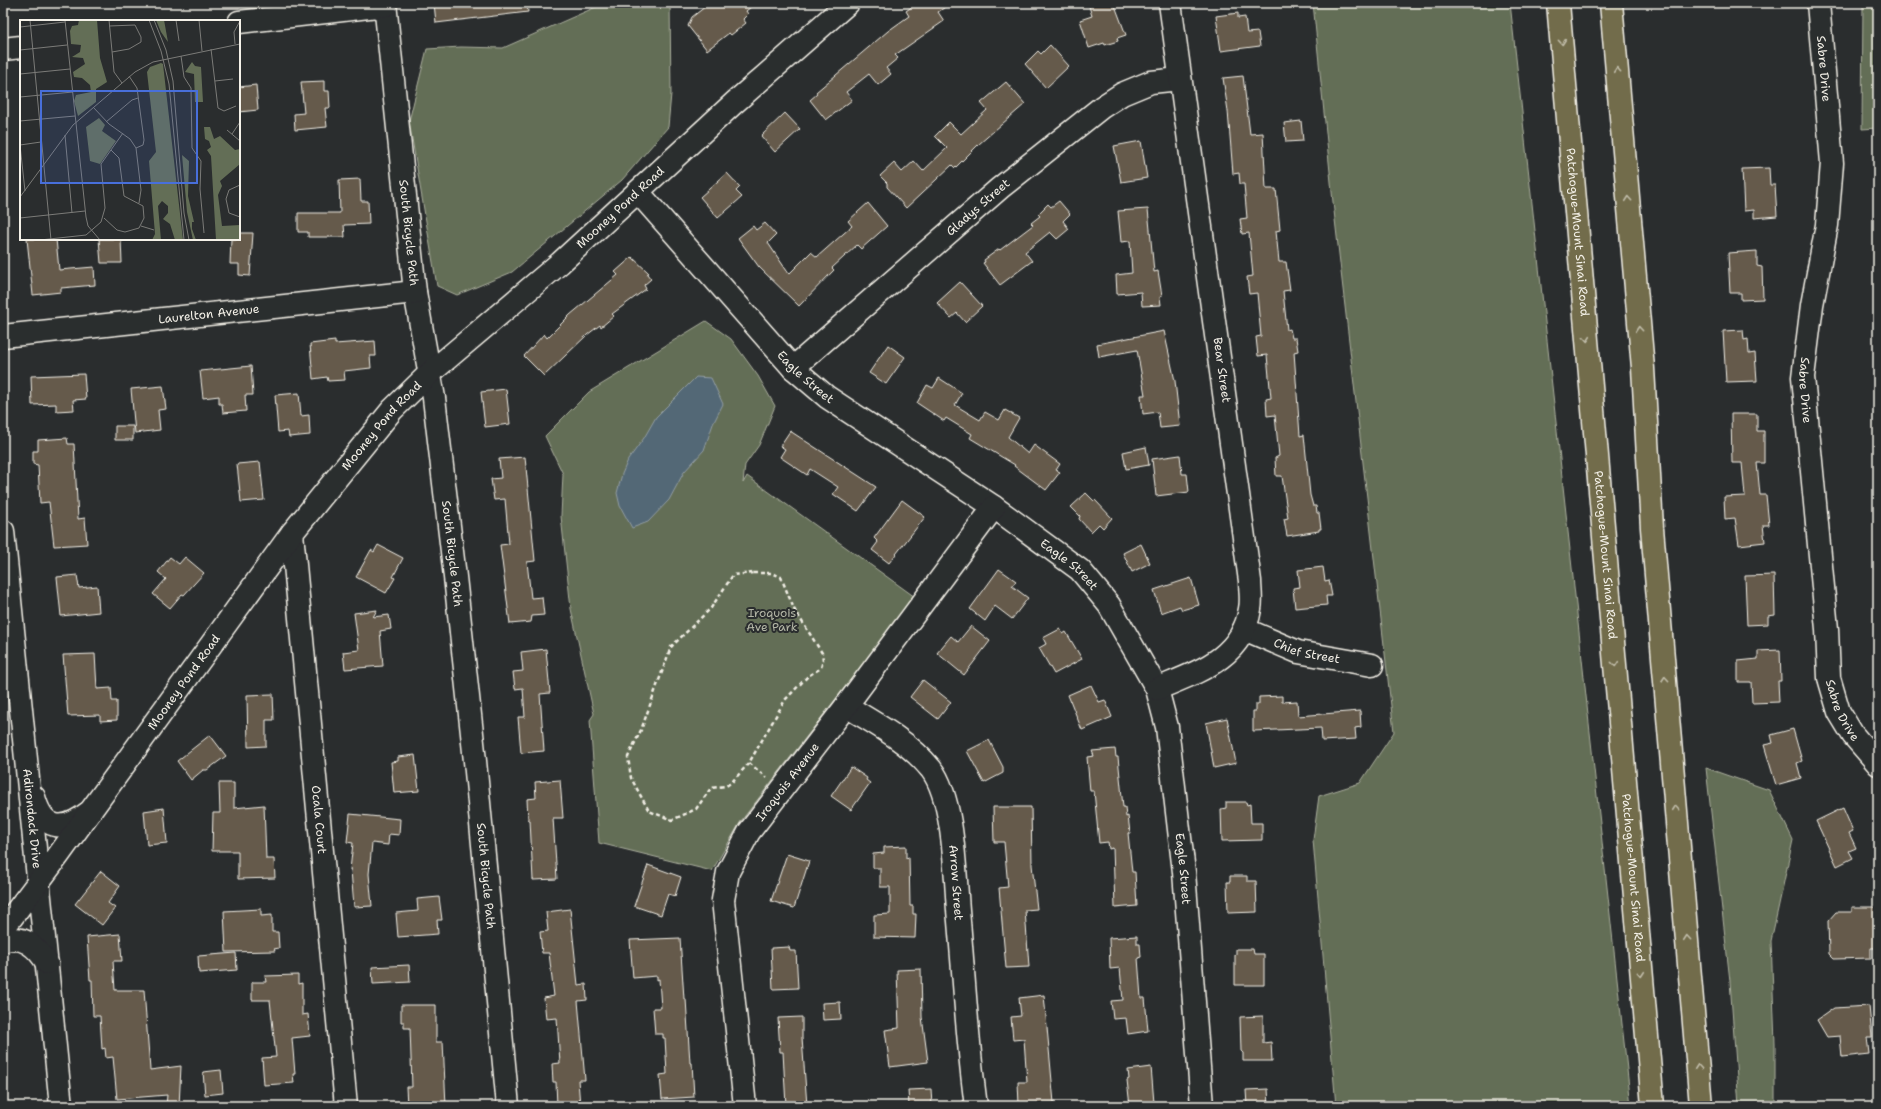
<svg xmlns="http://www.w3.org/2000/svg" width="1881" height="1109" font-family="'Shantell Sans',sans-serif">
<rect width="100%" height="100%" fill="#2a2d2e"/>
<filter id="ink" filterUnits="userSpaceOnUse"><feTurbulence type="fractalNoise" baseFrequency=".025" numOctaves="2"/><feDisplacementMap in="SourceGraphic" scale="8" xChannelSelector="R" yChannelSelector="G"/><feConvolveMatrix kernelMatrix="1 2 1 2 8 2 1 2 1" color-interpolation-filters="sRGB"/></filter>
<g filter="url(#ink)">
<path fill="#636e56" stroke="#acb09f" d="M605 3H670L671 94 668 127 622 180 512 272 457 295 437 286 409 121 427 49 461 47 503 48Z
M1313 3H1510L1631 1106H1336L1313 840 1319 796 1360 783 1394 732 1333 202Z
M1863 3H1878V128L1862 129Z
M706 321 731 339 758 376 775 406 759 445 745 465 743 483 747 476 915 597 741 821 712 871 599 843 590 720 594 714 571 609 561 516 563 474 545 436 589 392Z
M1706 768 1769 790 1793 840 1771 941 1775 1043V1106H1739L1730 981Z"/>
<path fill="#526776" stroke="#939ea4" d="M696 377 711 378 723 404 713 424 704 450 684 472 669 500 648 522 632 528 620 506 617 493 622 474 628 460 644 438 656 417Z"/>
<path fill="#655a4c" stroke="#f4f1e8" d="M434 3H527L528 12 436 23Z
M710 3H756L746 11 748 14 743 19 746 23 731 35 729 33 707 50 688 26 692 17Z
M917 3H951L938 12 944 21 895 55 898 58 886 68 891 74 878 85 869 74 846 92 852 100 826 120 810 100 817 94 816 92 888 31 909 16 906 11Z
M1088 3H1114L1126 35 1117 38 1118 41 1105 45 1104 43 1089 48 1080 20 1092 16Z
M1238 13V18L1245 17 1247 33 1258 32 1260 46 1221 51 1216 16Z
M1050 45 1069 66 1046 88 1025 64 1038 51 1041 54Z
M1243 76 1250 134 1263 133 1266 189H1276L1280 230 1276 231 1279 262H1286L1290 290 1283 291 1287 330 1290 329 1292 338H1296L1298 351 1294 352 1300 436 1304 435 1310 495 1313 506H1316L1317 513H1319L1321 529H1319V531L1287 536 1284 519 1288 518 1282 476H1276L1275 458 1279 456 1275 415 1267 416 1266 399 1271 398 1267 355 1258 356 1256 337 1261 336 1257 293 1249 294 1247 277 1253 276 1249 233 1242 234 1240 219 1247 218 1244 184H1240L1239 173 1233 174 1228 111 1223 78Z
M324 81V91H329L330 108H325L327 127 295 130 294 114 304 113 301 82Z
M1006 82 1025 104 979 144 955 168 952 165 906 208 887 187V183L880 176 894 163 902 172 914 161 923 171 947 148 935 136 949 122 961 134 987 110 981 103Z
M256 85 258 110 239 112V87Z
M785 113 800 129 775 152 761 136Z
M1301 121 1303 141 1286 142 1284 123Z
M1141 141 1147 178 1121 182 1114 146Z
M1769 168 1770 185H1775L1777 216 1754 218V210L1744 211 1742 169Z
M727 173 740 187 736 191 742 197 718 218 700 197Z
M360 179 361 201H368L369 224 344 225 345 237H308V232H298V213H340L339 180Z
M1059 201 1070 214 1063 221 1069 229 1057 239 1050 232 1025 252 1032 261 1000 285 983 263 985 262 984 260 999 249 1000 250 1033 225 1031 223 1040 216 1038 214 1048 204 1051 207Z
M868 203 887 226 861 249 857 245 832 268 834 270 799 306 759 267 738 238 753 226 756 230 765 223 776 235 768 243 789 274 811 252 817 257 852 226 848 221Z
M1148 209 1154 272 1158 271 1162 296 1160 297 1161 305 1142 306 1141 292 1117 294 1116 275 1132 273 1130 241 1121 242 1118 211Z
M239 233H253L250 276 239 275V264H230L231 239H239Z
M27 239H56L59 270 94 267 95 285 61 288V292L33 295Z
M99 239H121L122 263H101Z
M1757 251V266L1762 267 1763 299 1741 300V293H1730L1728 253Z
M632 257 649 273 647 274 651 279 644 285 646 289 612 314 614 316 601 327 600 325 587 335 544 376 524 356 544 334 547 338 570 315 618 275 615 272Z
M960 282 982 306 965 322 957 313 951 318 937 303Z
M1743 330 1744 340 1748 339 1749 354 1755 353 1757 381 1726 382 1723 331Z
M1164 331 1175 381 1180 426 1160 428 1158 412 1143 414 1141 395H1145L1137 350 1099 357 1097 344Z
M335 341V344L375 341 376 356H370L371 368 344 371 345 380 328 381 327 377 313 379 310 344Z
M888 345 905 357 886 384 869 373Z
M251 366 253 395H245L246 411 223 413 222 404H219V396L203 398 200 371Z
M84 374 86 399 73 400 74 410 56 411V404L32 405 31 376Z
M939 378 962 393 955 405 980 420 985 412 999 420 1005 410 1019 418 1008 437 1028 454 1034 445 1060 464 1056 470 1060 472 1046 490 1014 466 1015 465 970 438 972 434 946 418 944 421 917 403 927 385 933 388Z
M163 386 166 409 158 410 160 430 135 433 131 389Z
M506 389 510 424 485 427 481 392Z
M299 393 301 416 309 415 310 435 289 437 288 431 278 432 275 395Z
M1731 414H1757V431H1764V463H1757L1760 495H1766L1769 525H1763L1765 542 1739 545 1735 518 1725 519 1724 497 1745 496 1742 463H1732Z
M115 426H133V440H115Z
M790 431 876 487 858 511 833 494 838 487 810 469 807 475 780 457 785 449 780 446Z
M67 438 68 444H74L78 519 85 518 87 544 54 546 49 502 40 503 38 465 33 464V451H38V440Z
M1146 447 1149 465 1126 469 1123 452Z
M1180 455 1182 474H1187L1189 492 1156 496 1152 459Z
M525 457 535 561 527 562 531 598 542 597 544 615 532 616 531 622 510 624 500 545 509 544 505 499 494 500 491 479 501 478 499 459Z
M260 462 264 500 241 502 237 464Z
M1086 493 1094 501 1095 500 1112 518 1103 528 1099 524 1091 532 1079 519 1080 516 1071 507Z
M902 500 925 517 889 563 872 550 878 542 874 538Z
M1141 544 1150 563 1132 572 1123 553Z
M378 545 403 558 393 577 395 578 386 593 356 577 371 550 374 552Z
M170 557 179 564 185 557 204 573 184 595 182 594 170 608 153 594 166 579 158 572Z
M1323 567 1325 581 1329 580 1332 596H1326L1327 605 1295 608 1293 588 1300 587 1298 570Z
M999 569 1016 581 1012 586 1028 598 1012 619 995 606 985 621 970 609Z
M77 575 79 588 97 586 99 612 61 616 57 577Z
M1774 575 1775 615 1768 616V624L1747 625 1745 576Z
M1191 578 1199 605 1182 610 1180 606 1161 613 1154 590Z
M377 610 373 617 389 615 391 629 380 631 383 666 345 669 343 652 359 650 354 613Z
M971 626 990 641 964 675 937 653 951 636 958 642Z
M1060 629 1063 634 1066 632 1082 659 1054 674 1039 648 1046 644 1043 638Z
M546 649 550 693 540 694 544 751 521 753 518 717H525L523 688 515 689 513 672 523 671 521 652Z
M1780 650 1781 681H1778L1779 702 1752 703 1751 682H1738V661L1758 659V651Z
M95 654 97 689 111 688 112 701H117V720L100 721V715L68 716 63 655Z
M923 680 951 702 938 719 910 697Z
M1091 685 1099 702 1105 700 1112 717 1082 730 1068 695Z
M273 694 274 720H266V746L248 747 247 695Z
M1282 696V702L1297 701 1298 716 1360 711 1361 727 1355 728 1356 739 1322 741 1321 728 1253 731V711H1256V704H1259V697Z
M1227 718 1236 763 1214 768 1206 723Z
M1793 729 1802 761 1797 763 1801 778 1776 785 1764 745 1773 743 1771 735Z
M210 735 226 756 207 770H203L191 780 177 761Z
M989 740 1003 767V773L984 783 967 751Z
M1115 749 1116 757H1118L1123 807H1125L1126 817 1128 816 1130 833H1128L1132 872H1135L1137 906 1115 908 1113 848 1109 849 1108 842 1099 843 1094 791H1090L1087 757 1094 756 1092 751Z
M415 755 419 791 394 793 391 762 398 761V757Z
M851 767 867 778 866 780 870 783 851 810 831 796Z
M560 780 563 818H553L557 879 533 880 530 820H528L527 799 536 798 535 782Z
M219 783H234V808L264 805 266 859H274L275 878 238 879V851H212L213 813H220Z
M1226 802H1246L1247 805 1250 804 1251 823H1262V840L1222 841 1221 809 1226 808Z
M993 807H1031L1032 865 1037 909 1025 910 1029 967 1006 968 999 888 1008 887 1004 842H994Z
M164 808 167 843 147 845 144 811Z
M1843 808 1853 831 1849 833 1856 848 1849 851 1853 858 1837 866 1816 821Z
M350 814 400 819 399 835 389 834 388 845 372 843 369 874 372 906 354 907 351 870H350L353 843 347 842Z
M906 846V858L909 857 910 906H913V914H916L915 938 874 937V915L890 914V887H880V868H873V854L884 853V847Z
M787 854 809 861 794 908 771 901Z
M648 865 681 877 675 896 668 894 661 915 634 906Z
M101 871 120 886 108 903 115 908 102 925 75 904Z
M1230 876H1247V881H1256L1257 912 1228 913 1227 882H1230Z
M439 897 442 920H437L438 934 398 937 396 913 418 911 417 899Z
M1852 907H1878L1877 948H1871V958L1834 959 1829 954 1828 921 1836 912H1852Z
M261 909V916L272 915V932H278L279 948 274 949 275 951 226 952 224 911Z
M570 909 578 985 586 984 587 1000 578 1001 585 1080H578L580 1106H557L556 1082H553L552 1064 560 1063 557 1018 546 1019 544 998 554 996 549 953H542L540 932 548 931 546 912Z
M120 934 122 961H113L115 990H144L150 1070 181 1066 179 1106H166L167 1095 117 1099 113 1057 106 1058 105 1048 102 1049 100 1016H93L92 980H90L87 937Z
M1137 936V944H1140L1141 957 1138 958 1141 998H1145L1148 1031 1128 1034 1126 1018 1113 1019 1111 1001 1123 1000 1120 968 1110 969 1109 938Z
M680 938 684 999H686L690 1063H692L694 1097 662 1099 660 1075 667 1074 665 1038H663V1034H655L653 1008H661L659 979 657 980V976L633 978 630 940Z
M789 947 790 951H796L798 988 773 989 771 948Z
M1236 949H1253L1254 954H1264V985H1235V955H1236Z
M236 953 237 970 199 973 198 956Z
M409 965 410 982 373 984 372 967Z
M921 969 922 1017 928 1062 890 1067 885 1030 899 1028 897 970Z
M298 975V984L302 983V1015L308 1014 310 1036 292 1038 295 1074H293L294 1083 264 1085 262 1058 276 1057 270 1000H252V982H266L265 976Z
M1044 995 1054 1103 1019 1105 1018 1082H1027L1024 1039 1013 1040 1011 1017 1021 1016 1019 998Z
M840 1002 841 1019 823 1020 822 1003Z
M401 1005H436V1042H443L446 1106H407L406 1087H412L410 1028H404V1022H401Z
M1869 1006 1872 1037H1867L1869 1054 1842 1057 1840 1036 1827 1037 1817 1020 1834 1008Z
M1263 1016V1043L1271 1042 1272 1061H1243V1053L1241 1051 1240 1017Z
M802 1017V1038L807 1106H786L783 1052H780L778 1018Z
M1151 1067 1154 1103 1130 1106 1127 1080 1129 1079 1128 1070Z
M221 1070 223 1093 205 1095 203 1072Z
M931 1089 932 1106H909L908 1090Z
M1268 1089 1269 1106H1247L1246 1090Z"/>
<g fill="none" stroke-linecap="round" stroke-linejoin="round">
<defs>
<g id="minor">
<path id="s1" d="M385 3 415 292 434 398 455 577 475 761 508 1106"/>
<path id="s2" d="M1818 3 1832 163 1827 225 1812 305 1803 377 1827 629 1829 678 1839 712 1853 735 1878 764"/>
<path d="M239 22 386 5"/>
<path d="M3 49 21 47"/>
<path id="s3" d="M638 192 793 368 827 397 994 507 1080 570 1109 605 1157 689 1167 727 1184 872 1202 1106"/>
<path id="s4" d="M3 336 415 292"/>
<path id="s5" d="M793 368 1000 188 1102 107 1122 94 1151 82 1180 79"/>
<path id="s6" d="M3 531 61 1106"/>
<path id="s7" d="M292 533 346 1106"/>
<path id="s8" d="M1244 629 1298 652 1372 665"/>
<path d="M1157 689C1197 672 1242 659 1250 609 1252 600 1250 590 1250 581L1170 3"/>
<path id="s9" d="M846 706C876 724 909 742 931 769 954 799 955 872 958 910 964 975 967 1041 976 1106"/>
<path d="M34 797C43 830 62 833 88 813"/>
<path id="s10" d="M3 929 58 856 292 533 392 410 430 373 560 263 734 103 848 3"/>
<path d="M3 941C23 934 37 947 47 963"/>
<path id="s11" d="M745 1106 723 900 728 872 749 832 846 706 994 507"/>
</g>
<g id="highway">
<path id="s12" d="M1558 3 1653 1106"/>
<path d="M1611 3 1643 368 1652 528 1701 1106"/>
</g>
</defs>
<use href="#minor" stroke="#f4f1e8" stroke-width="25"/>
<use href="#highway" stroke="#f4f1e8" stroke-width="25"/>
<path stroke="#f4f1e8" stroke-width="2.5" stroke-dasharray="4 3" stroke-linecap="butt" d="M753 573H772L781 577 794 609 822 653 823 660 821 668 808 676 785 700 749 763 732 782 726 786 711 788 696 809 672 820 649 811 631 778 628 757 641 730 671 647 711 608 733 575Z
M749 763 767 778"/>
<use href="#minor" stroke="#2a2d2e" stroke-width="22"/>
<use href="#highway" stroke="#726c4b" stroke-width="22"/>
</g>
<defs><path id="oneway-chevron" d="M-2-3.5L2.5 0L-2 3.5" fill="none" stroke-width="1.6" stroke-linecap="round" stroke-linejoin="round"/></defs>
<g stroke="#c0bca9">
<use href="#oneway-chevron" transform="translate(1562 42) rotate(85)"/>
<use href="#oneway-chevron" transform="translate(1617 70) rotate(-95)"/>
<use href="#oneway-chevron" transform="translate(1628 199) rotate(-95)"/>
<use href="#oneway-chevron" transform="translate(1639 329) rotate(-95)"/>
<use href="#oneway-chevron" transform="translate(1587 339) rotate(85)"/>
<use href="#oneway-chevron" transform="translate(1615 664) rotate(85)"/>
<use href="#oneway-chevron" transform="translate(1665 679) rotate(-95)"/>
<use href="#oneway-chevron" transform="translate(1676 808) rotate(-95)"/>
<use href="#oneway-chevron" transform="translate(1687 938) rotate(-95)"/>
<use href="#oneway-chevron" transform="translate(1641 974) rotate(85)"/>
<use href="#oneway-chevron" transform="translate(1698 1067) rotate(-95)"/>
</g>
</g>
<g text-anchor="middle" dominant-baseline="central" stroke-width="4" stroke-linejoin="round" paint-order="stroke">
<g font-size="12" fill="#f4f1e8" stroke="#2a2d2e">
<text stroke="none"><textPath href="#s2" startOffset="66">Sabre Drive</textPath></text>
<text stroke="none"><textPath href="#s10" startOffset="954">Mooney Pond Road</textPath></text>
<text stroke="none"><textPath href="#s5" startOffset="245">Gladys Street</textPath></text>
<text stroke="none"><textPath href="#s12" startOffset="230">Patchogue-Mount Sinai Road</textPath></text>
<text stroke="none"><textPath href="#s1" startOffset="231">South Bicycle Path</textPath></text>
<text stroke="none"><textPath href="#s4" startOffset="207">Laurelton Avenue</textPath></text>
<text transform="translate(1222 370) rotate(82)">Bear Street</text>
<text stroke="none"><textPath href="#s3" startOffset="250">Eagle Street</textPath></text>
<text stroke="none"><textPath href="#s2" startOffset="390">Sabre Drive</textPath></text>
<text stroke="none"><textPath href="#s10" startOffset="630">Mooney Pond Road</textPath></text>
<text stroke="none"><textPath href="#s1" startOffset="555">South Bicycle Path</textPath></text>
<text stroke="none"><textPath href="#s12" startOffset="554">Patchogue-Mount Sinai Road</textPath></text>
<text stroke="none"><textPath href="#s3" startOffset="574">Eagle Street</textPath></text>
<text stroke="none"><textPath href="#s8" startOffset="67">Chief Street</textPath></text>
<text stroke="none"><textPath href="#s10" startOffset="306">Mooney Pond Road</textPath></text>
<text stroke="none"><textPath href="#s2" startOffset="714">Sabre Drive</textPath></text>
<text stroke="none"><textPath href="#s11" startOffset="344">Iroquois Avenue</textPath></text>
<text stroke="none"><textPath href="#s6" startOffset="289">Adirondack Drive</textPath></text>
<text stroke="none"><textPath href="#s7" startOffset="288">Ocala Court</textPath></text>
<text stroke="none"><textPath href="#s3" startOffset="910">Eagle Street</textPath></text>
<text stroke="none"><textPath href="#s1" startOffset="879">South Bicycle Path</textPath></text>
<text stroke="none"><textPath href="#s12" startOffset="878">Patchogue-Mount Sinai Road</textPath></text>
<text stroke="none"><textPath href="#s9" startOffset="224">Arrow Street</textPath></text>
</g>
<g font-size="12" fill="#b3b6a6" stroke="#2a2d2e">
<text x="772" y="613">Iroquois<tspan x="772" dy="14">Ave Park</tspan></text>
</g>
</g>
<g transform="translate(20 20)">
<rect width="220" height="220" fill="#2a2d2e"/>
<path d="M59 0H77L80 38 87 62 76 69V82L58 96 54 81 56 75 71 72 70 65 62 58 54 57 53 52 65 44 63 38 52 37 60 32 61 25 51 24 50 11 52 6 58 5ZM136 0H144L148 22 141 12ZM172 42 175 46 181 47 183 82H175L174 54 165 52ZM141 43 143 44 163 220H155L150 204 143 199 148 193V186L142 181 138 186 141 220H132L135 214 129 141 136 132 127 52 130 47ZM79 98 85 105 82 111 96 121 80 144 70 141 66 107ZM184 107H190L194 119 200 116 215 130 220 129V144L200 161 202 166 198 175 202 206 220 205V220H196L191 136 187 130 191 127 189 121 185 119ZM162 135 169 141 168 176 174 202H172V209L176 220H173L167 192Z" fill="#636e56"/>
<path fill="none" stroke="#7b7b78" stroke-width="1" d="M10 0 31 220M45 0 66 197 68 206 80 220M89 0 94 52 102 63M129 0 141 31 149 64 164 220M134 0 146 30 153 61 164 193 169 220M156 0 159 21M179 0 182 31M89 6 115 5 121 17V22L109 29 92 32M0 7 45 2M215 24 214 12 220 1M191 29 198 88 204 91 216 86M0 30 47 25M161 36 164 57 171 68 172 128 181 141 180 169 184 213M0 54 50 49M109 56 117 68 124 120 123 125 116 128M195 61 213 59M0 77 53 72M73 87 89 104 110 119 116 128 121 170 119 183M0 101 55 96M86 102 112 80 118 78M207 110 220 121M212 114 220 102M45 115 52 193M0 125 5 171M0 125 21 122M220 165 209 170 206 179 209 193 220 197M0 177 53 105 115 52 133 42 220 24M0 198 65 191M84 198 97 210 105 212 119 208 124 198 123 186 104 176 99 138 91 130M121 206 134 210M20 220 66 215 81 202 85 188 81 144 103 113"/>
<path fill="#486fdb" fill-opacity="0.15" stroke="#486fdb" stroke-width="2" d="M21 71H177V163H21Z"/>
<rect width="220" height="220" fill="none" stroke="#f4f1e8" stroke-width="2"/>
</g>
<rect width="1881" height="1109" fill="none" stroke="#2a2d2e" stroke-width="16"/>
<rect x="8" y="8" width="1865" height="1093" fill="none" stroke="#f4f1e8" stroke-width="1.5" filter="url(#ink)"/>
</svg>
